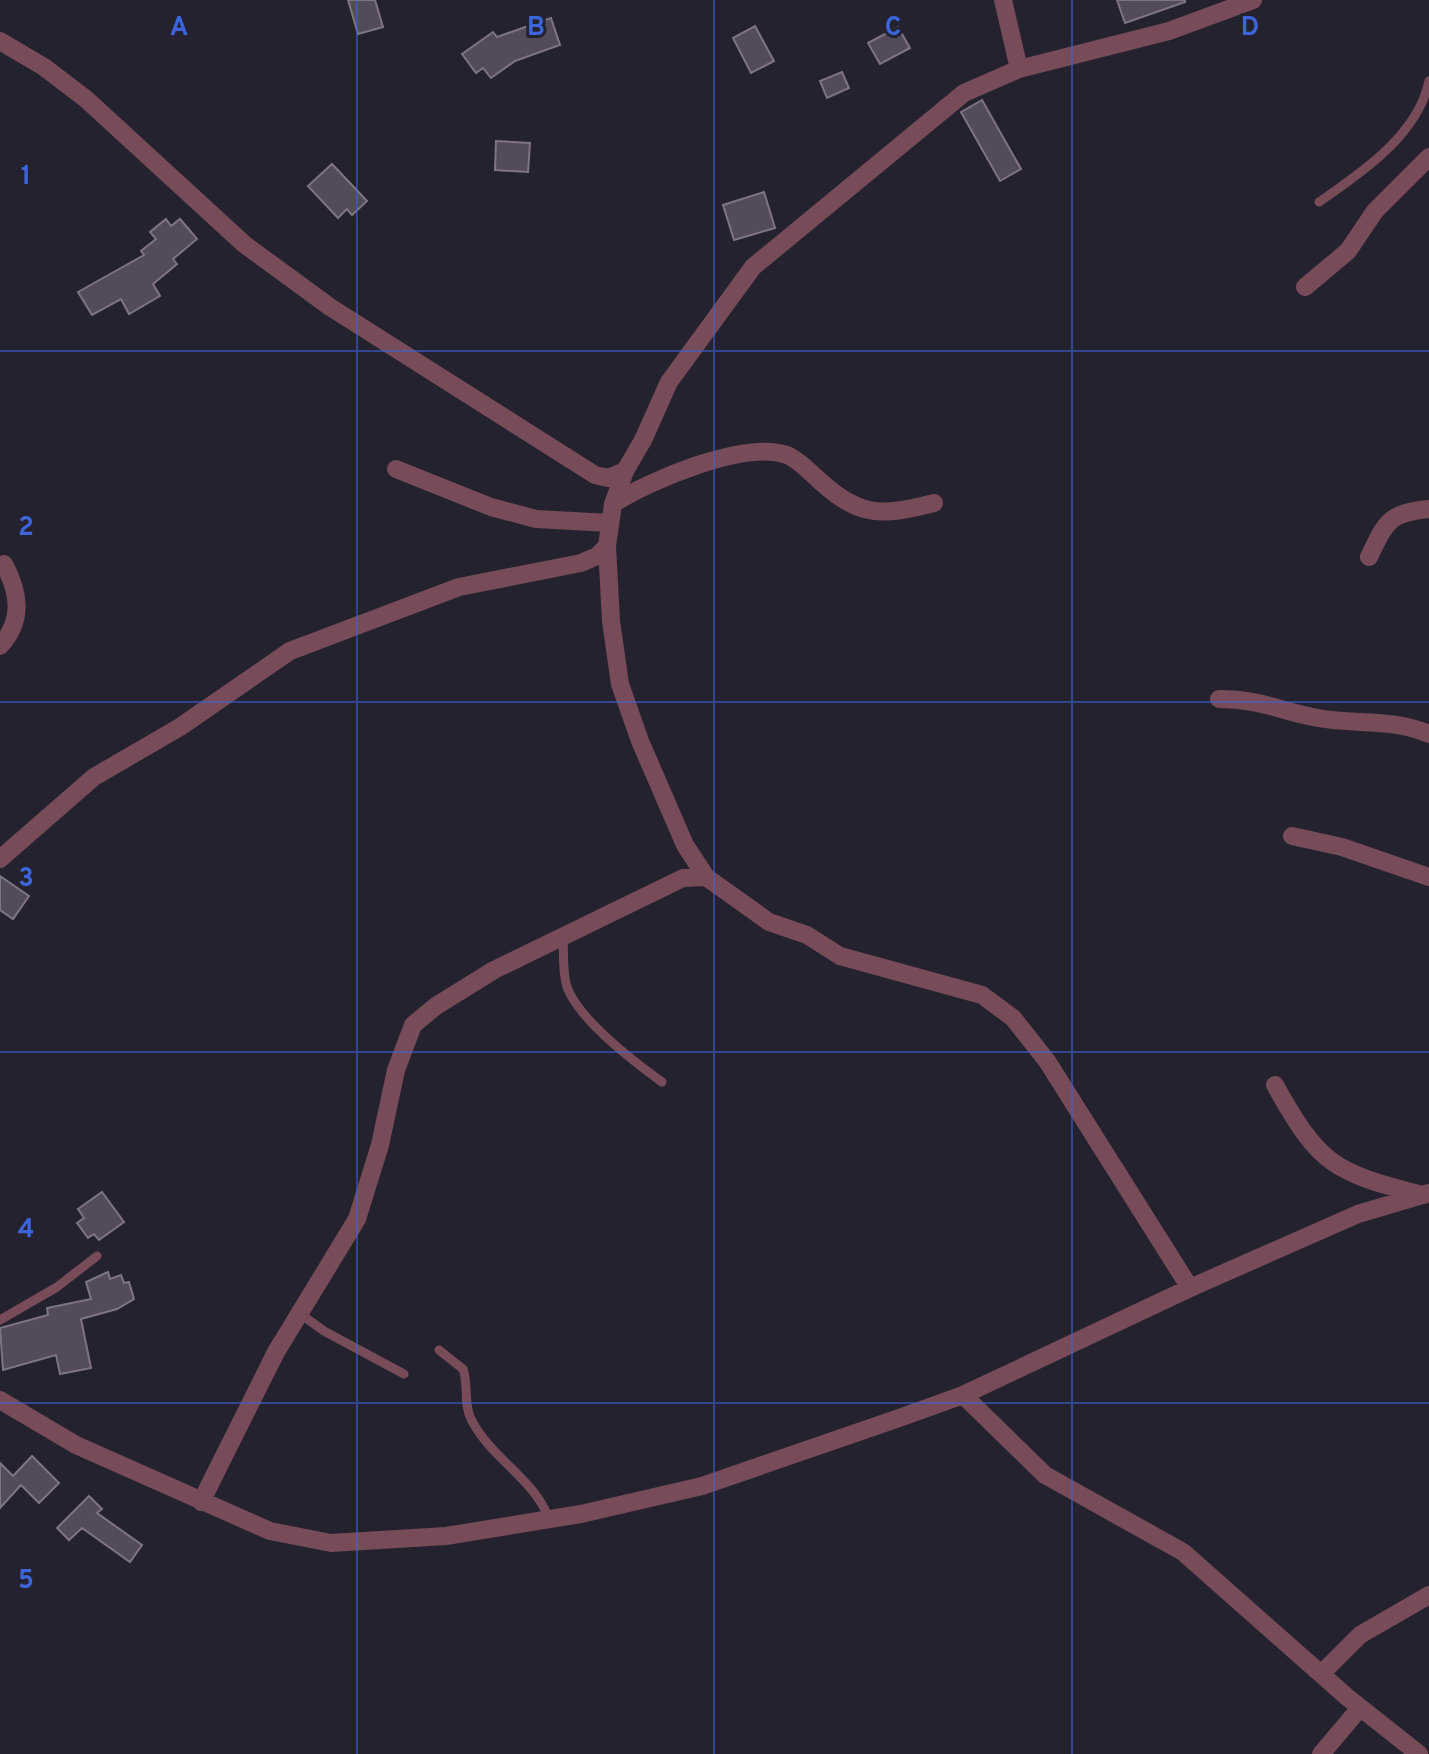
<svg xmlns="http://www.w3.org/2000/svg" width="1429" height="1754" font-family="Overpass,sans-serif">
<rect width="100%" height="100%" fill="#252230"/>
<path fill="#534b59" stroke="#7d7484" stroke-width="2" d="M348 0H375L383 27 358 34Z
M1117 0H1185V2L1125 23Z
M551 18 560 45 515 61 491 78 483 68 476 73 462 54 493 32 497 37Z
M755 26 774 61 751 73 733 38Z
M898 27 910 48 880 64 868 43Z
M842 72 849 88 827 98 820 81Z
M982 100 1021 169 1000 181 961 112Z
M496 141 530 143 528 172 495 170Z
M332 164 367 201 352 215 347 209 338 218 308 186Z
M764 192 775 228 734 240 723 205Z
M166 219 171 226 180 219 197 239 173 259 177 264 153 284 160 296 129 314 121 299 92 315 78 292 144 255 141 251 156 239 150 232Z
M0 876 29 896 13 919 0 910Z
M102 1192 124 1222 99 1240 94 1234 88 1238 77 1223 84 1218 78 1209Z
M108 1272 110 1279 121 1275 124 1283 129 1282 134 1299 117 1309 81 1319 91 1368 60 1374 56 1355 3 1370 0 1328 48 1315 47 1308 91 1299 86 1282Z
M32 1456 59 1483 39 1503 21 1485 0 1508V1463L13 1476Z
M89 1496 102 1509 97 1513 142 1545 130 1562 82 1528 69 1540 57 1528Z"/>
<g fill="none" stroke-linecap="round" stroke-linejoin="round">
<path stroke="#774c58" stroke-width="9" d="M1319 202C1361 173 1418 135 1429 81
M563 936C564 953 562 971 567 987 579 1020 633 1061 662 1082
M299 1313 324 1331 404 1374
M0 1320 57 1287 97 1256
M439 1350 463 1369C469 1386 463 1403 471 1419 491 1459 534 1478 549 1519"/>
<path stroke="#774c58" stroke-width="18" d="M1003 0 1019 69
M0 41 44 67 86 99 244 244 330 307 595 475 608 478 625 471
M1305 287 1348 251 1375 211 1429 157
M396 469 491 507 536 519 610 523
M613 504C650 480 745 440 787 455 799 460 811 473 821 482 861 518 883 516 934 503
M1369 557C1386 522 1388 513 1429 509
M0 646C24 620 19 592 4 564
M1219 699C1260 699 1280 711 1318 718 1356 725 1392 718 1429 734
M1292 836 1342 847 1429 877
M0 859 94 777 180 727 290 651 459 587 581 563 597 556 607 546
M1275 1085C1320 1166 1334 1172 1422 1195
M1190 1288 1047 1061 1013 1018 982 995 840 956 807 935 769 922 706 877 685 845 640 741 620 684 611 621 607 546 613 504 625 471 643 440 669 382 753 267 964 93 1019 69 1169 31 1253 0
M963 1395 1045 1475 1183 1552 1347 1697 1419 1754
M0 1400 76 1445 270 1531 331 1543 446 1536 581 1514 702 1486 902 1417 963 1395 1190 1288 1358 1214 1429 1193
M201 1502 276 1352 357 1219 380 1145 396 1070 413 1025 436 1006 494 970 683 878 706 877
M1321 1674 1360 1635 1429 1595
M1321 1754 1360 1708"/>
</g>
<path fill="none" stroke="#3c65dc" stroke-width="2" stroke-opacity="0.55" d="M357 0V1754M714 0V1754M1072 0V1754M0 351H1429M0 702H1429M0 1052H1429M0 1403H1429"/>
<g font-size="26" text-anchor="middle" font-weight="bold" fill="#3c65dc" stroke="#252230" stroke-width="6" stroke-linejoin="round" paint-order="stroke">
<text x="179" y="35">A</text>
<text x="536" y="35">B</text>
<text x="893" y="35">C</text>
<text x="1250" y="35">D</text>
<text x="26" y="184">1</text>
<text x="26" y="535">2</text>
<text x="26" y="886">3</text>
<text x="26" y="1237">4</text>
<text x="26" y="1588">5</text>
</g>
</svg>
